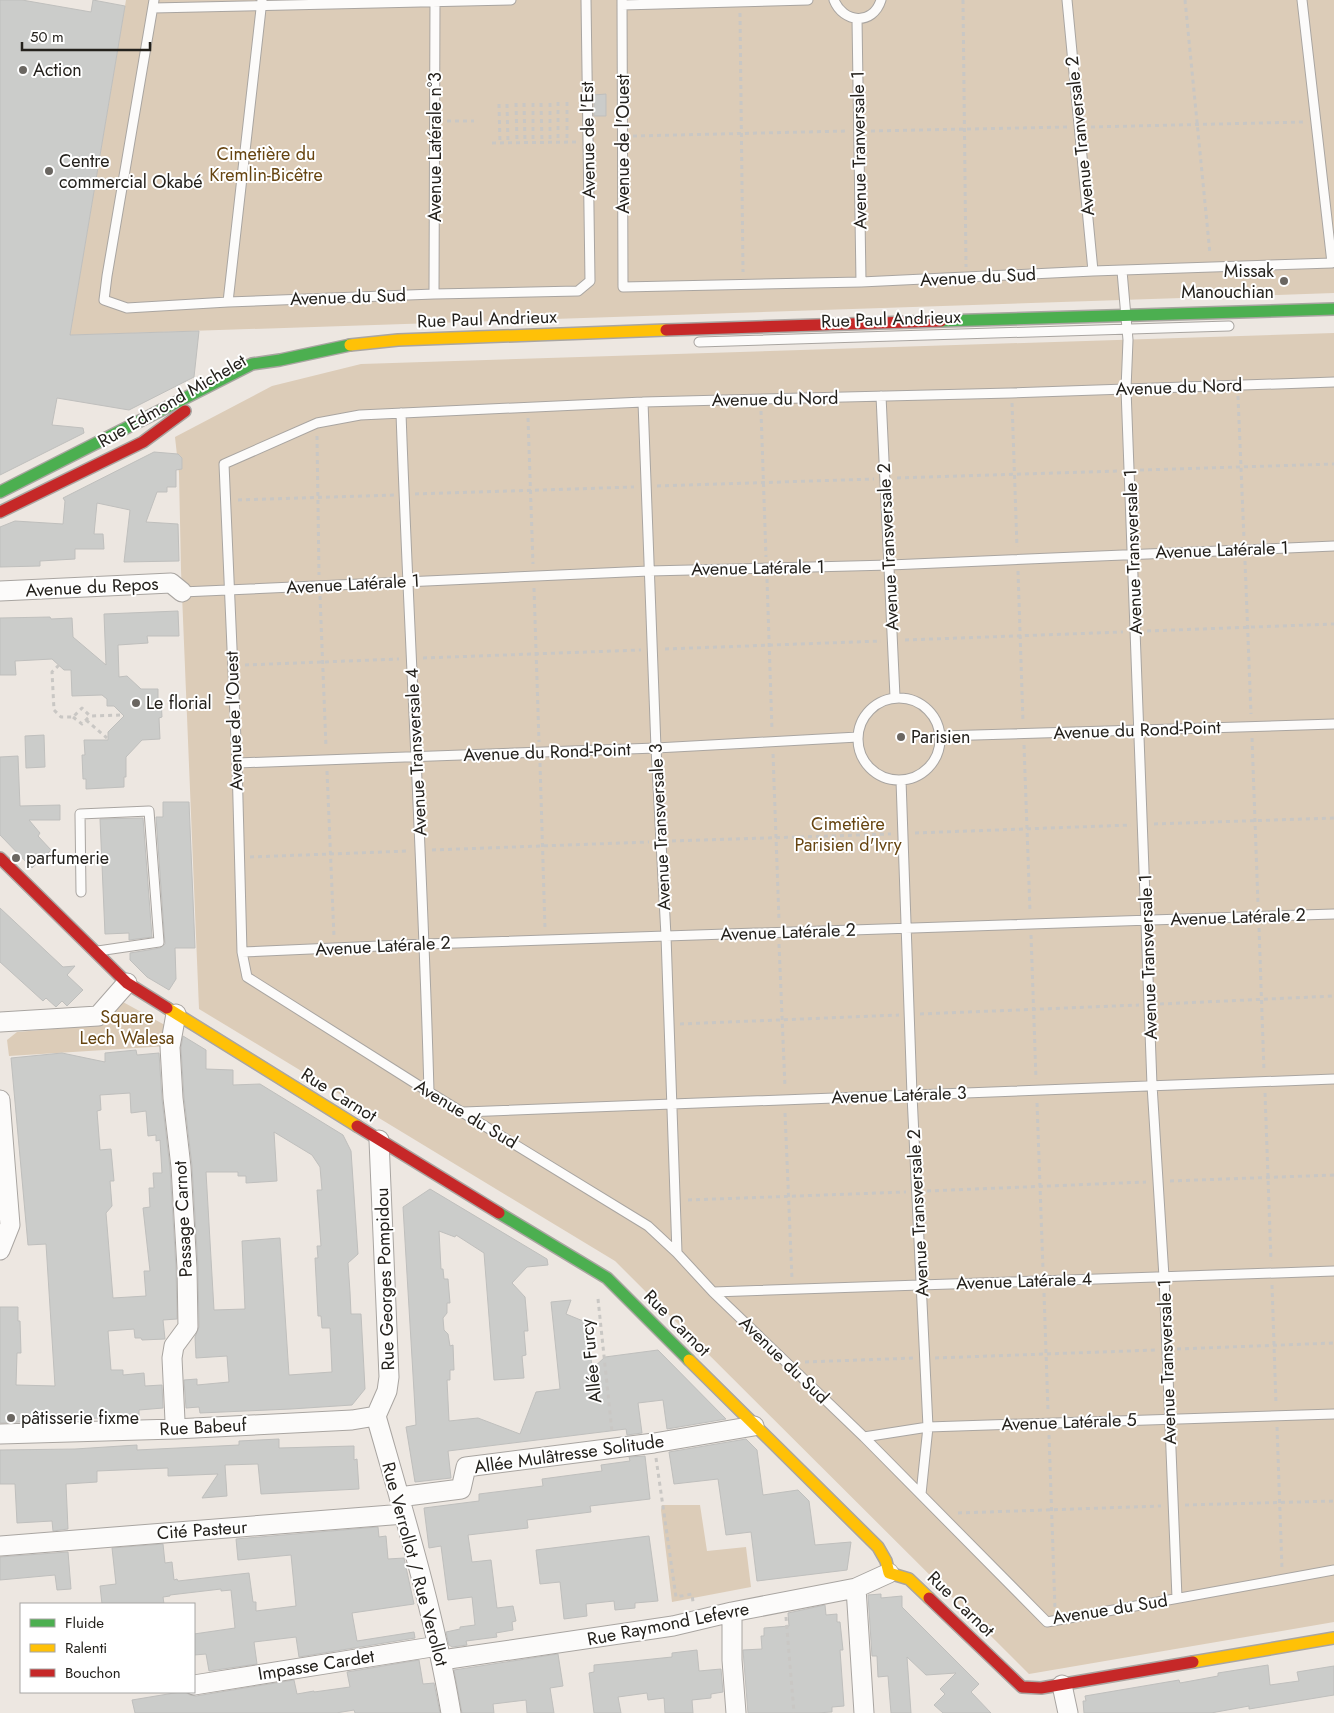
<svg xmlns="http://www.w3.org/2000/svg" width="1334" height="1713" font-family="Jost,sans-serif">
<rect width="100%" height="100%" fill="#ede7e1"/>
<path fill="#dcccb8" d="M126 0H1334V293L70 335Z
M1334 333V1622L1029 1674 615 1261 199 1009 181 570 179 473 175 437 272 386 361 364Z
M123 1002 172 1029 168 1046 9 1056 7 1040 17 1032 101 1025Z
M662 1505H700L707 1551 746 1547 751 1587 672 1602 661 1510Z"/>
<path fill="#cbccca" stroke="#bfbfbd" fill-rule="evenodd" d="M0 0H22L91 12 93 0 125 6 70 335 199 331 194 377 129 410 57 398 52 425 83 428 84 433 0 475Z
M606 94V116H594V95Z
M154 452 178 454 182 458V469L176 470V487H167V492H157L146 522 178 524 179 561 124 562 130 510 97 503 94 534H103L104 549H75V559L40 561V566L0 567V527L15 521 63 524 65 501 63 498Z
M178 611 179 636H147L148 643 118 645 119 677 127 676 141 689H158V700H161L162 717 159 718 160 739 142 740 126 757V777H124V787L86 789V779H83L82 755H85L84 740H108V732L124 716 114 706H107V699L102 695 72 696 71 670H64L52 659 15 661 16 675H0V618L50 617 51 619 72 618 73 637 106 665 104 614Z
M44 735 45 767 26 768 25 736Z
M18 756 20 806 60 805V820H29L40 833 38 836 51 850 32 868 0 835V757Z
M163 802H189L195 948H175L176 979 169 990 147 977 130 960V953L160 948 165 944 156 817H163Z
M143 818 152 937 129 940V933L105 934 100 819Z
M0 908 63 967 75 966 67 975 83 990 67 1006 62 1001 56 1007 46 998 43 1001 0 962Z
M183 1036 206 1050V1069L233 1070V1085L260 1084 343 1135 351 1151 358 1254 348 1263 350 1292 351 1314H361L365 1389 352 1405 291 1409 200 1413 199 1407 186 1408 184 1380 197 1379V1385L229 1382 227 1356 196 1358 195 1337 199 1327 198 1267 192 1166 184 1097 181 1048ZM274 1132 312 1155 320 1167 322 1190H317L321 1246H317L318 1258H315L318 1316H321L322 1328H330L332 1372 289 1375 280 1238 242 1241 245 1309 214 1310 206 1172H238V1176H246V1183L277 1181Z
M136 1050 137 1055 159 1053 162 1099 170 1168 176 1268 177 1319 163 1320 165 1339 142 1340 141 1338H135L134 1329 108 1331 111 1370H123V1375L144 1373 145 1386 162 1385 163 1408 139 1410V1416L0 1423V1307H18V1321H20L21 1353H17L16 1385 55 1386 46 1244 28 1245 11 1058 62 1053 105 1062V1053ZM130 1093 131 1113 146 1111 148 1136 156 1135V1141L160 1140 162 1173H153L154 1188H149L150 1207 143 1208 150 1271H144L146 1296 113 1298 106 1213 112 1206 110 1181H114L111 1149 100 1150 97 1111 101 1110 100 1095Z
M430 1189 547 1259 548 1265 527 1267 512 1283 525 1297 528 1331H524L526 1355 522 1356 524 1378 494 1380 484 1253 456 1235 455 1237 439 1231 441 1269H443L444 1279H448L450 1303H447V1313L443 1318 444 1330 448 1334 450 1346 453 1345 454 1370H450V1380H447L449 1421 478 1418 520 1434 536 1392 560 1389 551 1302 571 1300 566 1314 588 1323 592 1369 605 1357 658 1350 726 1419 667 1429 663 1400 638 1403 642 1433 627 1435 626 1429 448 1451 451 1478 415 1482 406 1427 416 1425 403 1207Z
M279 1439V1448L354 1446V1460L357 1459 359 1489 261 1494 258 1464 225 1465 227 1496 202 1498 218 1474 168 1476V1468L97 1471V1482L66 1484 68 1529 53 1531 52 1521 17 1523 15 1484H0V1450L75 1449 137 1445V1450L239 1445V1441Z
M746 1439 757 1450 763 1495 798 1490 809 1501 815 1545 851 1542 847 1570 757 1581 751 1532 726 1535 718 1479 674 1484 669 1452Z
M645 1456 650 1499 590 1506 591 1512 527 1520 528 1528 468 1535 472 1562 491 1560 497 1608 513 1606 516 1621 512 1622 513 1630 496 1633 497 1637 466 1641 467 1645 452 1647 449 1645 446 1632 460 1629V1627L475 1625 472 1597 448 1600 441 1546 429 1548 424 1508 479 1501V1494L543 1486 542 1479 602 1471 601 1465 630 1461 629 1457Z
M378 1527 379 1537 386 1536 388 1559 404 1558 414 1604 352 1613 357 1641 414 1632 415 1638 299 1657 296 1637 254 1642 257 1664 209 1671 206 1654 194 1655V1634L235 1628 231 1590 221 1591V1589L170 1595V1596L163 1597 164 1604H102L100 1586 116 1584 112 1548 163 1544 165 1563 172 1562 174 1580 177 1579 178 1581 249 1573 253 1602H256V1611L296 1606 291 1555 238 1560 236 1539Z
M649 1536 658 1601 635 1603V1608L615 1610 614 1601 586 1604 587 1616 564 1619 560 1582 540 1584 536 1550Z
M68 1552 71 1589 57 1590 55 1575 0 1580V1557Z
M881 1594V1598L902 1596V1607L979 1684 971 1692 991 1713H943L934 1705 945 1694 940 1689 956 1673 926 1675 907 1657 911 1713H891L888 1676 878 1677 877 1656H872L868 1595Z
M825 1605 826 1615 837 1614V1622H840L843 1650H840L844 1706 832 1707V1712L816 1713H748L743 1650 762 1649 761 1636H764V1628L789 1626 788 1613Z
M697 1650 699 1671 721 1669 723 1692 711 1694V1698L692 1700 693 1713H665L664 1698 648 1700 647 1693 618 1697 621 1713H594L589 1673 594 1672V1665L672 1657V1653Z
M558 1654 563 1686 550 1688 554 1713H527L526 1700 493 1704 494 1713H462L454 1670Z
M419 1660 423 1684 434 1683 440 1713H355L354 1710 336 1713H135L132 1700 180 1692H185L190 1695 196 1696 294 1680 297 1694 314 1691V1692L350 1687 347 1672Z
M1268 1665 1270 1685 1299 1681 1297 1672 1334 1666V1695L1249 1709V1706L1211 1713H1084L1083 1701H1086L1085 1696 1179 1680 1180 1683 1218 1676V1673Z"/>
<g fill="none" stroke-linecap="round" stroke-linejoin="round">
<defs>
<path id="lane" d="M154 0 107 276 104 300 127 308 228 302 434 294 578 291 590 281 586 0
M622 0 623 287 861 282 1093 271 1332 263 1302 0
M834 0C843 23 873 26 881 0
M1067 0 1093 271
M622 5 808 0
M153 8 511 0
M857 19 861 282
M1122 271 1128 340 1126 389 1152 1085 1164 1277 1177 1598
M434 294 435 0
M228 302 262 0
M699 342 1229 326
M1334 382 1011 393 643 402 360 415 317 423 224 464 237 763 242 952 247 977 429 1092 648 1226 677 1253 713 1292 864 1437 1047 1622 1334 1570
M881 396 895 697
M643 402 656 748 666 936 677 1253
M401 413C409 639 423 866 429 1092
M182 592 649 571 890 565 1334 546
M858 739a41 41 0 1 1 82 0a41 41 0 1 1-82 0Z
M941 736 1334 724
M237 763 656 748 858 737
M901 780 912 1095 928 1427 921 1494
M81 892 80 814 149 811 159 942 98 951
M242 952 425 944 1334 914
M464 1112 1334 1079
M713 1292 1334 1271
M864 1437 928 1427 1334 1414"/>
<path id="street" d="M0 591 171 583 182 592
M0 1022 98 1016 127 983
M0 1100 10 1225 0 1250
M376 1416C404 1514 434 1612 451 1713
M376 1416 387 1391 389 1377 379 1140
M175 1421 172 1358 174 1346 188 1327 187 1268 181 1167 173 1098 170 1047 176 1014
M0 1434 175 1429 352 1420 376 1416
M399 1497 461 1489 466 1467 654 1443 754 1426
M0 1546 404 1514
M856 1588 864 1713
M732 1612V1660L736 1713
M442 1660 673 1626 732 1612 856 1588 889 1573
M194 1685 438 1646
M1062 1685 1068 1713"/>
<path id="fast" d="M941 321 1334 309
M0 492 252 364 280 360 350 345
M499 1213 607 1278 689 1360"/>
<path id="slow" d="M350 345 398 340 666 330
M167 1008 357 1126
M689 1360 878 1547 886 1561 889 1573 909 1579 929 1598
M1193 1662 1334 1638"/>
<path id="jam" d="M666 330 941 321
M0 512 143 442 185 411
M0 858 127 983 167 1008
M357 1126 499 1213
M929 1598 1022 1687 1041 1688 1193 1662"/>
</defs>
<use href="#lane" stroke="#a9a5a1" stroke-width="11"/>
<use href="#street" stroke="#a9a5a1" stroke-width="21"/>
<use href="#fast" stroke="#a9a5a1" stroke-width="14"/>
<use href="#slow" stroke="#a9a5a1" stroke-width="14"/>
<use href="#jam" stroke="#a9a5a1" stroke-width="14"/>
<path stroke="#c9c7c4" stroke-width="3" stroke-dasharray="4 4" stroke-linecap="butt" d="M963 0 966 267
M1185 0 1210 254
M740 13 743 272
M558 102V142
M567 102V142
M516 103 517 143
M524 103 525 143
M533 103V143
M541 103 542 142
M550 103V142
M499 104 500 143
M507 104 508 143
M447 121H474
M1091 127 1304 122
M871 131 1067 127
M633 136 847 131
M492 143 576 142
M1238 396 1244 539
M1012 403 1017 547
M761 411 766 557
M528 418 533 564
M317 436 319 575
M1140 470 1334 464
M897 478 1118 471
M657 486 874 479
M415 494 634 487
M238 500 394 495
M1245 561 1251 714
M1018 571 1023 722
M767 579 772 730
M534 588 539 742
M320 596 326 747
M1147 631 1334 624
M905 640 1123 632
M665 649 881 641
M423 658 641 650
M59 665 52 672 54 710 61 717H73L82 708 90 716 120 715
M245 665 399 659
M73 717 82 724 90 716
M86 720 107 738
M1252 738 1258 904
M1024 745 1030 912
M773 754 779 920
M540 763 545 929
M327 771 334 937
M1154 824 1334 818
M915 833 1131 825
M672 841 891 834
M432 850 649 842
M250 857 409 851
M1259 928 1264 1071
M1031 935 1036 1079
M779 944 785 1087
M1160 1004 1334 996
M920 1014 1139 1005
M680 1024 899 1015
M1265 1093 1271 1261
M1037 1103 1043 1269
M785 1113 792 1279
M1170 1181 1334 1175
M927 1191 1146 1182
M688 1200 906 1192
M1272 1285 1276 1404
M1044 1293 1048 1411
M598 1299 612 1432
M1177 1349 1334 1343
M935 1358 1156 1350
M805 1362 914 1358
M1277 1427 1282 1569
M1049 1435 1055 1609
M656 1458 676 1597 692 1594 693 1602H694
M1185 1505 1334 1501
M958 1513 1161 1506
M786 1617 794 1713"/>
<use href="#lane" stroke="#fcfbfa" stroke-width="9"/>
<use href="#street" stroke="#fcfbfa" stroke-width="19"/>
<use href="#fast" stroke="#4caf50" stroke-width="11"/>
<use href="#slow" stroke="#ffc107" stroke-width="11"/>
<use href="#jam" stroke="#c62828" stroke-width="11"/>
</g>
<g fill="#6a6661" stroke="#fff" stroke-width="2">
<circle cx="23" cy="70" r="5"/>
<circle cx="49" cy="171" r="5"/>
<circle cx="1284" cy="281" r="5"/>
<circle cx="136" cy="703" r="5"/>
<circle cx="901" cy="737" r="5"/>
<circle cx="16" cy="858" r="5"/>
<circle cx="11" cy="1418" r="5"/>
</g>
<g text-anchor="middle" dominant-baseline="central" stroke-width="4" stroke-linejoin="round" paint-order="stroke">
<g font-size="18" fill="#24211c" stroke="#fff" text-anchor="start">
<text x="33" y="70">Action</text>
<text x="59" y="161">Centre<tspan x="59" dy="21">commercial Okabé</tspan></text>
<text x="1274" y="271" text-anchor="end">Missak<tspan x="1274" dy="21">Manouchian</tspan></text>
<text x="146" y="703">Le florial</text>
<text x="911" y="737">Parisien</text>
<text x="26" y="858">parfumerie</text>
<text x="21" y="1418">pâtisserie fixme</text>
</g>
<g font-size="18" fill="#24211c" stroke="#fff">
<text transform="translate(1080 136) rotate(-96)">Avenue Tranversale 2</text>
<text transform="translate(588 140) rotate(-91)">Avenue de l'Est</text>
<text transform="translate(623 144) rotate(-90)">Avenue de l'Ouest</text>
<text transform="translate(435 147) rotate(-90)">Avenue Latérale n°3</text>
<text transform="translate(859 150) rotate(-91)">Avenue Tranversale 1</text>
<text transform="translate(978 277) rotate(-3)">Avenue du Sud</text>
<text transform="translate(348 297) rotate(-2)">Avenue du Sud</text>
<text transform="translate(487 319) rotate(-2)">Rue Paul Andrieux</text>
<text transform="translate(891 319) rotate(-2)">Rue Paul Andrieux</text>
<text transform="translate(1179 387) rotate(-2)">Avenue du Nord</text>
<text transform="translate(775 399) rotate(-1)">Avenue du Nord</text>
<text transform="translate(172 401) rotate(-30)">Rue Edmond Michelet</text>
<text transform="translate(888 547) rotate(-93)">Avenue Transversale 2</text>
<text transform="translate(1222 550) rotate(-2)">Avenue Latérale 1</text>
<text transform="translate(1133 552) rotate(-92)">Avenue Transversale 1</text>
<text transform="translate(758 568) rotate(-1)">Avenue Latérale 1</text>
<text transform="translate(353 584) rotate(-3)">Avenue Latérale 1</text>
<text transform="translate(92 587) rotate(-3)">Avenue du Repos</text>
<text transform="translate(234 721) rotate(-92)">Avenue de l'Ouest</text>
<text transform="translate(1137 730) rotate(-2)">Avenue du Rond-Point</text>
<text transform="translate(416 752) rotate(-93)">Avenue Transversale 4</text>
<text transform="translate(547 752) rotate(-2)">Avenue du Rond-Point</text>
<text transform="translate(660 827) rotate(-93)">Avenue Transversale 3</text>
<text transform="translate(1238 917) rotate(-2)">Avenue Latérale 2</text>
<text transform="translate(788 932) rotate(-2)">Avenue Latérale 2</text>
<text transform="translate(383 946) rotate(-3)">Avenue Latérale 2</text>
<text transform="translate(1148 957) rotate(-92)">Avenue Transversale 1</text>
<text transform="translate(339 1095) rotate(32)">Rue Carnot</text>
<text transform="translate(899 1095) rotate(-2)">Avenue Latérale 3</text>
<text transform="translate(466 1114) rotate(31)">Avenue du Sud</text>
<text transform="translate(918 1213) rotate(-93)">Avenue Transversale 2</text>
<text transform="translate(183 1219) rotate(-93)">Passage Carnot</text>
<text transform="translate(385 1279) rotate(-92)">Rue Georges Pompidou</text>
<text transform="translate(1024 1281) rotate(-2)">Avenue Latérale 4</text>
<text transform="translate(677 1323) rotate(45)">Rue Carnot</text>
<text transform="translate(784 1360) rotate(44)">Avenue du Sud</text>
<text transform="translate(591 1361) rotate(-96)">Allée Furcy</text>
<text transform="translate(1167 1362) rotate(-92)">Avenue Transversale 1</text>
<text transform="translate(1069 1422) rotate(-2)">Avenue Latérale 5</text>
<text transform="translate(203 1427) rotate(-3)">Rue Babeuf</text>
<text transform="translate(569 1454) rotate(-8)">Allée Mulâtresse Solitude</text>
<text transform="translate(202 1530) rotate(-4)">Cité Pasteur</text>
<text transform="translate(415 1564) rotate(75)">Rue Verrollot / Rue Verollot</text>
<text transform="translate(961 1604) rotate(44)">Rue Carnot</text>
<text transform="translate(1110 1609) rotate(-9)">Avenue du Sud</text>
<text transform="translate(668 1624) rotate(-11)">Rue Raymond Lefevre</text>
<text transform="translate(316 1665) rotate(-9)">Impasse Cardet</text>
</g>
<g font-size="18" fill="#664410" stroke="#fff">
<text x="266" y="154">Cimetière du<tspan x="266" dy="21">Kremlin-Bicêtre</tspan></text>
<text x="848" y="824">Cimetière<tspan x="848" dy="21">Parisien d'Ivry</tspan></text>
<text x="127" y="1017">Square<tspan x="127" dy="21">Lech Walesa</tspan></text>
</g>
</g>
<rect x="20" y="1603" width="175" height="90" fill="#ffffff" stroke="#a7a6a4"/>
<rect x="30" y="1619" width="25" height="8" fill="#4caf50" stroke="#a7a6a4"/>
<text x="65" y="1628" font-size="15" fill="#24211c">Fluide</text>
<rect x="30" y="1644" width="25" height="8" fill="#ffc107" stroke="#a7a6a4"/>
<text x="65" y="1653" font-size="15" fill="#24211c">Ralenti</text>
<rect x="30" y="1669" width="25" height="8" fill="#c62828" stroke="#a7a6a4"/>
<text x="65" y="1678" font-size="15" fill="#24211c">Bouchon</text>
<path d="M22 42v8h128v-8" fill="none" stroke="#24211c" stroke-width="2.5"/>
<text x="30" y="42" font-size="15" fill="#24211c" stroke="#ffffff" stroke-width="4" paint-order="stroke">50 m</text>
</svg>
